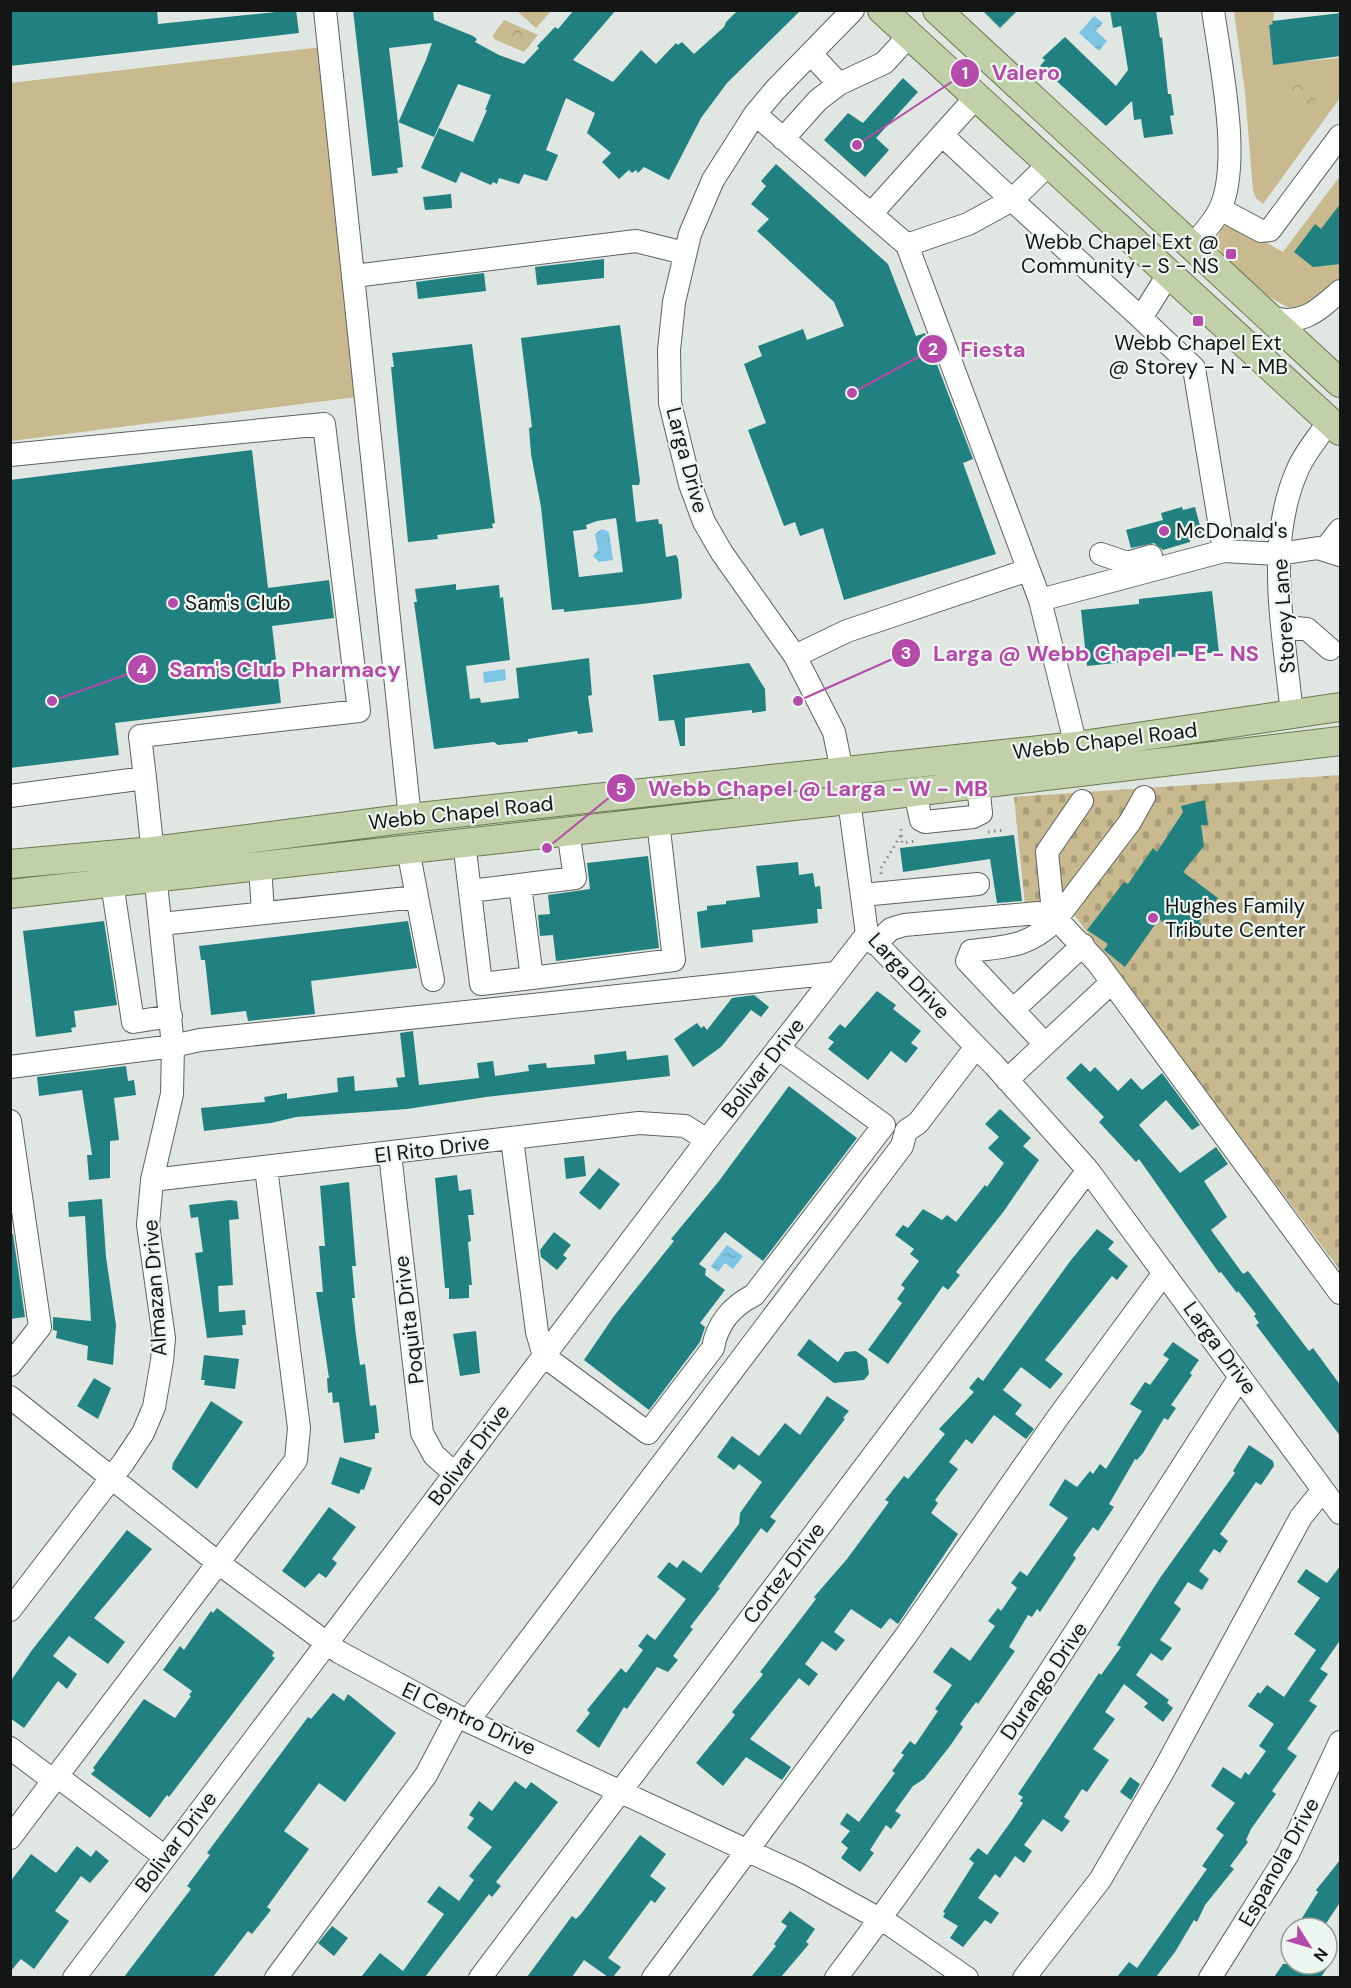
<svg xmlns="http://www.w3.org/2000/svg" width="1351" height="1988" font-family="'DM Sans',sans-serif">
<defs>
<pattern id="forest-crowns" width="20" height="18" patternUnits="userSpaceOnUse" patternTransform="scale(1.5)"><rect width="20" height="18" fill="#c8b98f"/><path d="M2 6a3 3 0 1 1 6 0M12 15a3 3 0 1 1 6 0" fill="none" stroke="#ab9e7a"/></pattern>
<pattern id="cemetery-stones" width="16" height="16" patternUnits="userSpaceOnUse" patternTransform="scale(1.5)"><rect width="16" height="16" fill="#c8b98f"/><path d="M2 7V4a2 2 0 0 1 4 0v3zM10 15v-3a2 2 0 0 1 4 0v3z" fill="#ab9e7a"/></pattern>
<pattern id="water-ripples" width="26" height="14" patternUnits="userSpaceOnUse" patternTransform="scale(1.5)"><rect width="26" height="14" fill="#7dc4e5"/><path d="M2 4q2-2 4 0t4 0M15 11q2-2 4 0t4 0" fill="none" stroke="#6ba8c4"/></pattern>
</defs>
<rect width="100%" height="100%" fill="#e0e7e3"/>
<path fill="#c8b98f" d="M517 11H551L536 28Z
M1234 11H1274L1273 24 1269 25 1273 64 1340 58V98L1263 204 1256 198 1253 191 1245 92Z
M322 47 357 397 11 441 10 83Z
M1340 176V280C1332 288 1311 307 1299 309 1283 313 1226 264 1220 250 1215 239 1220 227 1230 222L1283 252Z"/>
<path fill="url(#forest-crowns)" d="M504 20 538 35 524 52 494 39 493 35Z
M1302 75 1313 77 1320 83 1314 107H1306L1292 93 1287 81 1291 77Z"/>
<path fill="url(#cemetery-stones)" d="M1340 775V1270L1066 904 1025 905 1014 797Z"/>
<path fill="url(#water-ripples)" d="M1094 16 1103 23 1096 31 1107 41 1099 51 1079 33Z
M602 529 609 532 613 560 599 562 593 556 598 550 595 534Z
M505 669 506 680 484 683 483 672Z
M727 1245 743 1256 733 1269 725 1263 718 1272 711 1266Z"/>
<path fill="#218180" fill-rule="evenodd" d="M10 10H157L158 24 296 10 299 33 10 66Z
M353 10H433L434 20 473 36 477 39 475 42 499 55 524 64 539 48 537 46 555 27 558 29 574 10H616L573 60 613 82 641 50 656 64 676 43 678 45 682 42 694 54 724 27 726 22 738 10H801L727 83 701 118 669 180 644 167 638 173 636 170 632 173 629 170 619 179 602 162 611 153 587 133 595 113 566 98 546 150 558 155 547 181 524 174 519 184 499 178 497 184 493 182 491 185 461 172 456 183 421 168 439 128 473 142 487 110H485L491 95 458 84 434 137 398 122 403 167 397 168 398 173 372 176ZM432 43 426 60 398 123 389 48Z
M982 10H1018L1000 28Z
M1110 10H1156L1160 38 1162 37 1168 94H1171L1174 115 1170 116 1173 134 1144 138 1141 119 1134 120 1132 101 1106 126 1040 66 1045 60 1042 58 1065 37 1116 86 1128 70 1121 26 1113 28Z
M1341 13V56L1273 65 1269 25 1273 24 1272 21Z
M903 78 918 92 876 138 889 150 865 177 824 140 848 113 863 123Z
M776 164 888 264 916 336 925 333 973 459 963 463 996 554 844 600 823 528 800 536 795 522 784 526 748 430 766 423 744 364 762 356 758 346 803 329 807 340 844 326 834 302 757 231 769 219 751 204 766 186 761 181Z
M451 194 452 208 425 210 423 197Z
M1341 203V264L1313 267 1294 252 1315 224 1321 229Z
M604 259V278L537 285 535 267Z
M484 273 486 291 418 299 416 282Z
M620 325 640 481 639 485H632L636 522 658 519 659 524H662L666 557 676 555 678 559 682 596 681 599 642 604 564 612V609L552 610 541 507 531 454 529 428 532 427 521 338ZM616 518 623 572 579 577 573 531 587 529 586 525 597 521Z
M472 344 495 523 492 524 493 528 437 535 438 539 408 542 391 367H394L392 353Z
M252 450 268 588 329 580 334 618 272 626 281 703 115 723 119 755 10 768V480Z
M1182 507 1183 510 1195 507 1202 533 1198 534 1199 537 1190 540V542L1163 550 1154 543 1131 548 1126 530 1163 520 1161 513Z
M456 584V590L499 585 500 598 503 597 510 660 466 666 470 699 480 698 481 703 519 698 516 668 589 658 592 695 588 696 593 732 578 734 577 731 528 739V742L498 745 494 742 434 749 414 602H417L415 589Z
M1212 591 1219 652 1087 666 1081 610 1139 604V599Z
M749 663 765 689 766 711 752 713V710L685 718V746H680L674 720 659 721 653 675Z
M1205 800 1208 825H1201L1204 846 1183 872 1218 898 1199 922 1202 924 1190 941 1159 919 1125 967 1104 950 1108 944 1087 930 1124 882 1128 884 1153 848 1157 852 1183 812 1181 806Z
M1014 835 1022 901 997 903 990 859 903 872 900 848Z
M648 856 659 948 556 961 553 935 540 936 538 915 550 914 548 895 590 889 587 863Z
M798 862 799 875 813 873 815 887 820 886 822 909H817L818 923 752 930 753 942 701 948 697 912 707 910V906L726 904V901L760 897 756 866Z
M104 921 117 1005 74 1011 76 1027 71 1028 72 1032 36 1037 23 931Z
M408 921 417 968 311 981 315 1014 248 1021 246 1011 211 1015 205 960H201L199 946Z
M877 991 896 1005 893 1009 921 1031 911 1043 918 1048 906 1063 891 1051 868 1080 828 1049 834 1042 828 1038 840 1024 845 1028Z
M754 995 769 1007 761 1017 751 1010 721 1047 693 1067 674 1039 697 1023 701 1028 704 1026 707 1030 732 998Z
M413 1031 419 1085 479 1078 477 1063 493 1061 495 1076 529 1071 528 1065 546 1063 547 1068 595 1064 594 1055 626 1051 627 1060 668 1055 670 1076 486 1097 407 1109 296 1117 271 1123 204 1131 201 1108 265 1102 264 1097 287 1093V1099L338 1092 337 1078 354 1076 355 1091 398 1087 396 1078 405 1077 400 1033Z
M1081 1063 1090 1072 1095 1067 1118 1091 1131 1078 1142 1090 1162 1073 1200 1125 1192 1130 1166 1100 1139 1125 1180 1173 1216 1147 1228 1164 1204 1181 1227 1217 1211 1230 1243 1274 1248 1271 1309 1351 1313 1348 1341 1386V1437L1256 1325 1259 1323 1254 1316 1256 1314 1238 1291 1237 1293 1221 1272 1219 1273 1139 1159 1136 1162 1099 1122 1104 1117 1066 1078Z
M126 1066 128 1081 134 1080 136 1095 114 1098 119 1140 110 1141V1178L89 1180 87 1155H92L82 1090 39 1096 37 1077Z
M789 1086 857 1138 763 1261 725 1232 699 1264 706 1269 705 1275 725 1290 700 1323 705 1327 700 1342 649 1410 584 1360 614 1316 674 1241 671 1239 719 1181Z
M1000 1109 1031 1138 1023 1146 1039 1160 1004 1211 956 1272 960 1275 948 1290 943 1286 888 1364 868 1350 902 1303 897 1299 905 1288 901 1285 919 1261 910 1254 914 1249 895 1235 903 1225 908 1228 923 1209 942 1220 947 1215 956 1222 985 1185 987 1187 1004 1163 988 1148 999 1137 985 1124Z
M584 1156 586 1176 566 1179 564 1158Z
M599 1168 620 1184 600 1210 579 1193Z
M457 1175 459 1191 471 1189 474 1215H468L471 1241 468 1242 472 1285H469V1298L449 1299V1288H445L435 1178Z
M349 1182 356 1266H352L355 1298H352L356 1336 360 1365 365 1364 370 1406 376 1405 379 1433H375V1439L344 1443 339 1402 333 1403 332 1392 328 1393 327 1378H329L316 1292H323L319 1246H325L320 1186Z
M102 1199 106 1257 116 1325 113 1365 87 1360 88 1346 56 1338 57 1331 53 1330V1317L91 1321 85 1216 69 1217 68 1202Z
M230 1200 237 1201 239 1219 229 1220 233 1285 218 1286 219 1312 245 1310 246 1325H242L243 1335 207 1338 195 1253 203 1252 198 1217 191 1218 189 1205Z
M1097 1229 1114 1242 1108 1249 1128 1266 1117 1280 1112 1276 1045 1360 1063 1374 1050 1389 1021 1367 1003 1390 1022 1405 1015 1414 1034 1429 1026 1439 994 1415 972 1444 966 1439 949 1462 958 1469 935 1500 938 1503 931 1513 958 1534 898 1624 890 1618 881 1629 851 1609 834 1632 845 1640 836 1651 822 1641 805 1664 818 1674 809 1686 799 1678 750 1739 791 1767 782 1780 746 1757 723 1786 696 1763 735 1715 732 1712 761 1677 763 1674 760 1672 816 1599 814 1597 847 1559 889 1502 885 1500 904 1476 908 1479 945 1434 939 1429 974 1392 969 1388 978 1377 983 1381 986 1377 1071 1260Z
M554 1232 571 1245 563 1255 567 1258 557 1270 541 1257 540 1250Z
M10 1234H13L25 1317 10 1319Z
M476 1331 480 1373 460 1376 453 1334Z
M809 1339 838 1362 845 1352 856 1351 867 1359 869 1374 864 1380 834 1383 797 1355Z
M1173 1342 1199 1360 1190 1373 1192 1375 1171 1405 1176 1408 1168 1420 1164 1418 1143 1453 1137 1460 1135 1459 1109 1504 1114 1507 1098 1531 1093 1527 1073 1555 1076 1558 1040 1612 1037 1609 1032 1617 1028 1615 1009 1647 1015 1651 978 1704 976 1702 960 1724 963 1727 950 1746 924 1779 913 1786 895 1811 901 1815 891 1829 886 1825 870 1850 874 1853 860 1872 841 1858 848 1848 841 1842 850 1831 840 1824 847 1813 859 1822 895 1773 892 1771 904 1755 901 1753 910 1741 915 1745 938 1711 935 1709 952 1685 933 1672 951 1647 970 1661 995 1626 988 1621 998 1608 1001 1611 1017 1588 1011 1583 1020 1571 1027 1576 1068 1518 1049 1505 1065 1479 1077 1487 1090 1471 1093 1474 1100 1464 1106 1469 1142 1411 1130 1404 1145 1382 1150 1385 1169 1359 1163 1355Z
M204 1355 239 1359 235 1389 204 1385 205 1380H201Z
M94 1378 111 1388 98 1419 77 1406Z
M827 1396 849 1411 843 1418 845 1419 770 1517 776 1521 767 1533 761 1528 718 1587 720 1588 690 1627 693 1629 673 1656 678 1660 668 1672 657 1667 627 1709 624 1707 599 1748 576 1731 590 1713 587 1710 621 1668 626 1673 643 1650 638 1646 647 1634 655 1640 686 1599 657 1577 669 1562 677 1568 683 1560 701 1573 739 1524 740 1513 762 1482 739 1464 734 1470 717 1457 732 1436 759 1456 785 1423 800 1435Z
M211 1401 243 1422 197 1489 172 1469 173 1463Z
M1249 1445 1273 1461 1274 1466 1261 1485 1256 1482 1220 1534 1228 1541 1220 1553 1214 1549 1199 1571 1209 1579 1202 1590 1188 1582 1174 1603 1181 1609 1160 1640 1172 1648 1162 1661 1151 1653 1136 1675 1169 1700 1167 1703 1173 1708 1171 1711 1163 1722 1144 1707 1148 1703 1124 1684 1105 1712 1115 1719 1093 1749 1109 1760 1087 1792 1082 1789 1064 1817 1070 1821 1062 1832 1043 1819 1024 1845 1032 1851 1024 1863 1015 1856 1000 1878 995 1874 978 1898 999 1913 991 1924 985 1920 963 1947 950 1938 958 1926 943 1917 945 1913 943 1912 974 1863 969 1859 978 1848 987 1855 1012 1820 1023 1803 1020 1801 1023 1797 1018 1794 1099 1673 1101 1675 1121 1647 1117 1645 1160 1578 1235 1473 1233 1471Z
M340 1457 372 1468 364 1490 361 1489 359 1494 331 1484Z
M329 1507 356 1527 332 1559 337 1563 326 1578 319 1573 305 1588 282 1571Z
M127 1530 152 1549 94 1618 125 1642 108 1664 69 1636 53 1656 77 1674 67 1689 58 1681 24 1728 10 1718V1682L32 1650Z
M1341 1565V1639L1320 1669 1328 1674 1309 1701 1317 1706 1287 1749 1297 1756 1272 1791 1276 1794 1251 1829 1246 1840 1248 1842 1230 1866 1234 1869 1205 1905 1197 1922 1194 1920 1175 1952 1156 1977H1117L1129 1962 1137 1968 1207 1869 1202 1866 1224 1835 1216 1829 1235 1803 1211 1786 1223 1767 1241 1779 1245 1772 1249 1775 1266 1751 1259 1746 1274 1724 1248 1706 1258 1692 1260 1694 1267 1685 1284 1697 1316 1650 1294 1634 1320 1598 1297 1582 1306 1569 1327 1583Z
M217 1608 274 1652 272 1656 275 1658 169 1797 167 1795 150 1818 91 1774 95 1770 93 1768 144 1699 175 1718 191 1696 189 1695 192 1691 163 1670 180 1646 184 1650 211 1611 213 1613Z
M333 1693 344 1701 348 1694 396 1733 345 1802 319 1783 284 1831 309 1849 267 1907 271 1910 252 1934 248 1931 213 1977H124L191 1889 187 1886 210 1855 207 1853 308 1717 311 1719Z
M1130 1777 1140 1784 1131 1800 1120 1792Z
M515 1781 526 1789 531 1782 558 1802 496 1882 501 1886 492 1897 489 1894 425 1977H361L380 1953 403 1971 444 1914 427 1902 439 1886 459 1901 474 1880 469 1876 492 1847 467 1828 474 1818 469 1815 479 1801 492 1811Z
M640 1835 666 1854 650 1876 666 1888 655 1903 651 1900 608 1958 621 1967 613 1977H608L584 1960 572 1977H527L572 1916 576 1919 581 1914Z
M77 1846 91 1857 96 1850 109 1861 90 1883 81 1876 55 1911 69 1921 34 1969 21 1959 10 1972V1882L31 1854 56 1873Z
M1341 1859V1901L1323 1928H1296L1318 1892 1316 1890Z
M790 1911 815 1929 806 1942 809 1944 781 1977H751L776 1946 774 1944 787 1926 781 1922Z
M332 1926 348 1938 334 1956 318 1943Z
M1283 1964H1330L1321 1977H1274Z"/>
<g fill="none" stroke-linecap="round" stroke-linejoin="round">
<defs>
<path id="minor" d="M325 10 410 818
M853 10 775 90 755 114 713 180 690 234 674 302 669 350 670 403 690 484 704 522 722 553 795 656 834 732 851 815 867 934 995 1066 1088 1170 1340 1513
M811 54 839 84 884 63 909 36
M755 114 907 245 968 224 1012 200 1141 318 1168 275
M942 135 1012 200 1049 164
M783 139 818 100 839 84
M1220 209 1261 231 1270 230 1340 136
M871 214 976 97
M907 245 1040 600
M1192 246C1202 235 1213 223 1220 209 1242 162 1220 62 1213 10
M354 276 636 241 684 253
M1266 316C1299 328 1317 312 1340 291
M1141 318 1194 368 1224 551 1279 554 1318 548 1340 555
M10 455 324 424 359 711 140 736 145 778
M1325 549 1340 530
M1101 554 1127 563 1151 556
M1284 627 1307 629 1330 649
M795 656 847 631 1028 570
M1292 716C1285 636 1264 547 1297 471 1304 453 1319 437 1329 421
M1076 746 1040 600 1224 551
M915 792 921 820 925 822 973 817 981 813 978 785
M10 796 145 778 173 1046 172 1094 152 1180 148 1225 164 1338 162 1361 154 1407 143 1433 123 1463 10 1610
M464 842 481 984 532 978 520 885
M260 866 263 913
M112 883 133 1022 171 1016
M470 891 575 878 568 831
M862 895 978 884
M417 897 433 980
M1054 922 1130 822 1144 797
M161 924 417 897 408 849
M875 944 891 929 904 925 1038 913 1062 925 1097 962 1340 1293
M532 978 674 960 658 821
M1013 1010 1083 945
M1045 1044 967 961 971 951C1008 946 1025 948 1054 922L1047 852 1082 801
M10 1067 173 1046 200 1040 836 973
M1007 1080 1112 982
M10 1121 40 1327 10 1365
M512 1139 537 1332 544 1356 648 1433 713 1348C717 1324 732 1306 754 1295L884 1125 778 1048
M390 1154 422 1433 434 1455 455 1474
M152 1180 639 1123 685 1126 707 1140
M10 1397 217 1562 339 1652 457 1716 800 1875 892 1926 967 1978
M468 1721 902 1146 906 1131 918 1123 976 1047
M10 1748 54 1781
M58 1777 165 1857
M10 1838 296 1460 299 1428 266 1168
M74 1978 707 1140 867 934
M276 1978 426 1775 457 1716
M480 1978 1088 1170
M653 1978 905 1637 1056 1420 1164 1273
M836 1978C982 1785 1109 1579 1240 1377
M1024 1978 1100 1880 1164 1770 1301 1517 1323 1490
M1210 1978 1288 1854 1340 1742"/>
<path id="major" d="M882 10 1340 431
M937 10 1340 383
M10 864 153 851 410 818 1076 746 1340 707
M10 894 830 802 1340 741"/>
</defs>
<use href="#minor" stroke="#5c635f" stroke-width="24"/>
<use href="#major" stroke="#697a4f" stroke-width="30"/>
<path stroke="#858a87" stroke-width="3" stroke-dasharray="1.5 4.5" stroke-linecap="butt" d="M901 829 902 843 916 841
M988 832 1003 830
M881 874V868L901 835"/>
<use href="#minor" stroke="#fff" stroke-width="22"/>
<use href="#major" stroke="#c1d0a9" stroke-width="28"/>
</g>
<g fill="#b64aaa" stroke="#edf5f0" stroke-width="2">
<rect x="1225" y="248" width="12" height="12" rx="3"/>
<rect x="1192" y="315" width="12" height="12" rx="3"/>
<circle cx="1164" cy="531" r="6"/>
<circle cx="173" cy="603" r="6"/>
<circle cx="1153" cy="918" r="6"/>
</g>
<g text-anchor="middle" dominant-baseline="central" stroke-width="4.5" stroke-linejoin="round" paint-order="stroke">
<g font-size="21" fill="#131614" stroke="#edf5f0" text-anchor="start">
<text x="1219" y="242" text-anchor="end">Webb Chapel Ext @<tspan x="1219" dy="24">Community - S - NS</tspan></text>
<text x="1198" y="343" text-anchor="middle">Webb Chapel Ext<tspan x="1198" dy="24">@ Storey - N - MB</tspan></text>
<text x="1176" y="531">McDonald's</text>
<text x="185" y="603">Sam's Club</text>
<text x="1165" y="906">Hughes Family<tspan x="1165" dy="24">Tribute Center</tspan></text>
</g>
<g font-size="21" fill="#131614" stroke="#edf5f0">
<text transform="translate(687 460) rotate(75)">Larga Drive</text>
<text transform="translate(1284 616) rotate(-94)">Storey Lane</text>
<text transform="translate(1105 741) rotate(-7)">Webb Chapel Road</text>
<text transform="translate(461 813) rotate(-6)">Webb Chapel Road</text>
<text transform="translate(909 976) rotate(47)">Larga Drive</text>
<text transform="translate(763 1068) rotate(-52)">Bolivar Drive</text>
<text transform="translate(432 1149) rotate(-7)">El Rito Drive</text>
<text transform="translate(155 1288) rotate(-94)">Almazan Drive</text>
<text transform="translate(409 1320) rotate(-97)">Poquita Drive</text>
<text transform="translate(1220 1348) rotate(54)">Larga Drive</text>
<text transform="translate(469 1455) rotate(-53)">Bolivar Drive</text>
<text transform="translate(784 1573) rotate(-53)">Cortez Drive</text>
<text transform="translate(1044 1681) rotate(-56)">Durango Drive</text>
<text transform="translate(469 1719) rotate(25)">El Centro Drive</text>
<text transform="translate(176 1842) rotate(-53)">Bolivar Drive</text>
<text transform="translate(1279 1862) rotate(-61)">Espanola Drive</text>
</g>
</g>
<path fill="none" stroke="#b64aaa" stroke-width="2" d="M857 145L965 73M852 393L933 349M798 701L906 653M52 701L142 669M547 848L621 788"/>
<g fill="#b64aaa" stroke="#edf5f0" stroke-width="2">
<circle cx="857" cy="145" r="6"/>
<circle cx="852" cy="393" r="6"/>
<circle cx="798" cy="701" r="6"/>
<circle cx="52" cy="701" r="6"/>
<circle cx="547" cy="848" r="6"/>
<circle cx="965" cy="73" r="15"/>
<circle cx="933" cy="349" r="15"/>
<circle cx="906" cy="653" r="15"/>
<circle cx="142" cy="669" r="15"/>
<circle cx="621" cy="788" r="15"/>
</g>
<g font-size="18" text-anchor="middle" font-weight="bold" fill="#fff">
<text x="965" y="79">1</text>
<text x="933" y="355">2</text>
<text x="906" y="659">3</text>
<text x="142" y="675">4</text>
<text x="621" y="795">5</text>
</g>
<g font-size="22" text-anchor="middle" font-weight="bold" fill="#b64aaa" stroke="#edf5f0" stroke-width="4.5" stroke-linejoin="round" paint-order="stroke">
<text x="1026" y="80">Valero</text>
<text x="993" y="357">Fiesta</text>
<text x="1096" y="661">Larga @ Webb Chapel - E - NS</text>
<text x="285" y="677">Sam's Club Pharmacy</text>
<text x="818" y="796">Webb Chapel @ Larga - W - MB</text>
</g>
<rect width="1351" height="1988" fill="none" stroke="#131614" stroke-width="24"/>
<g transform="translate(1309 1946) rotate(127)"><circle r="28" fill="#edf5f0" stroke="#969c98" stroke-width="1.5"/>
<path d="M0-4.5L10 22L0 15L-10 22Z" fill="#b64aaa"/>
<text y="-9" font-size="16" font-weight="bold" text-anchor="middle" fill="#131614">N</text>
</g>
</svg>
